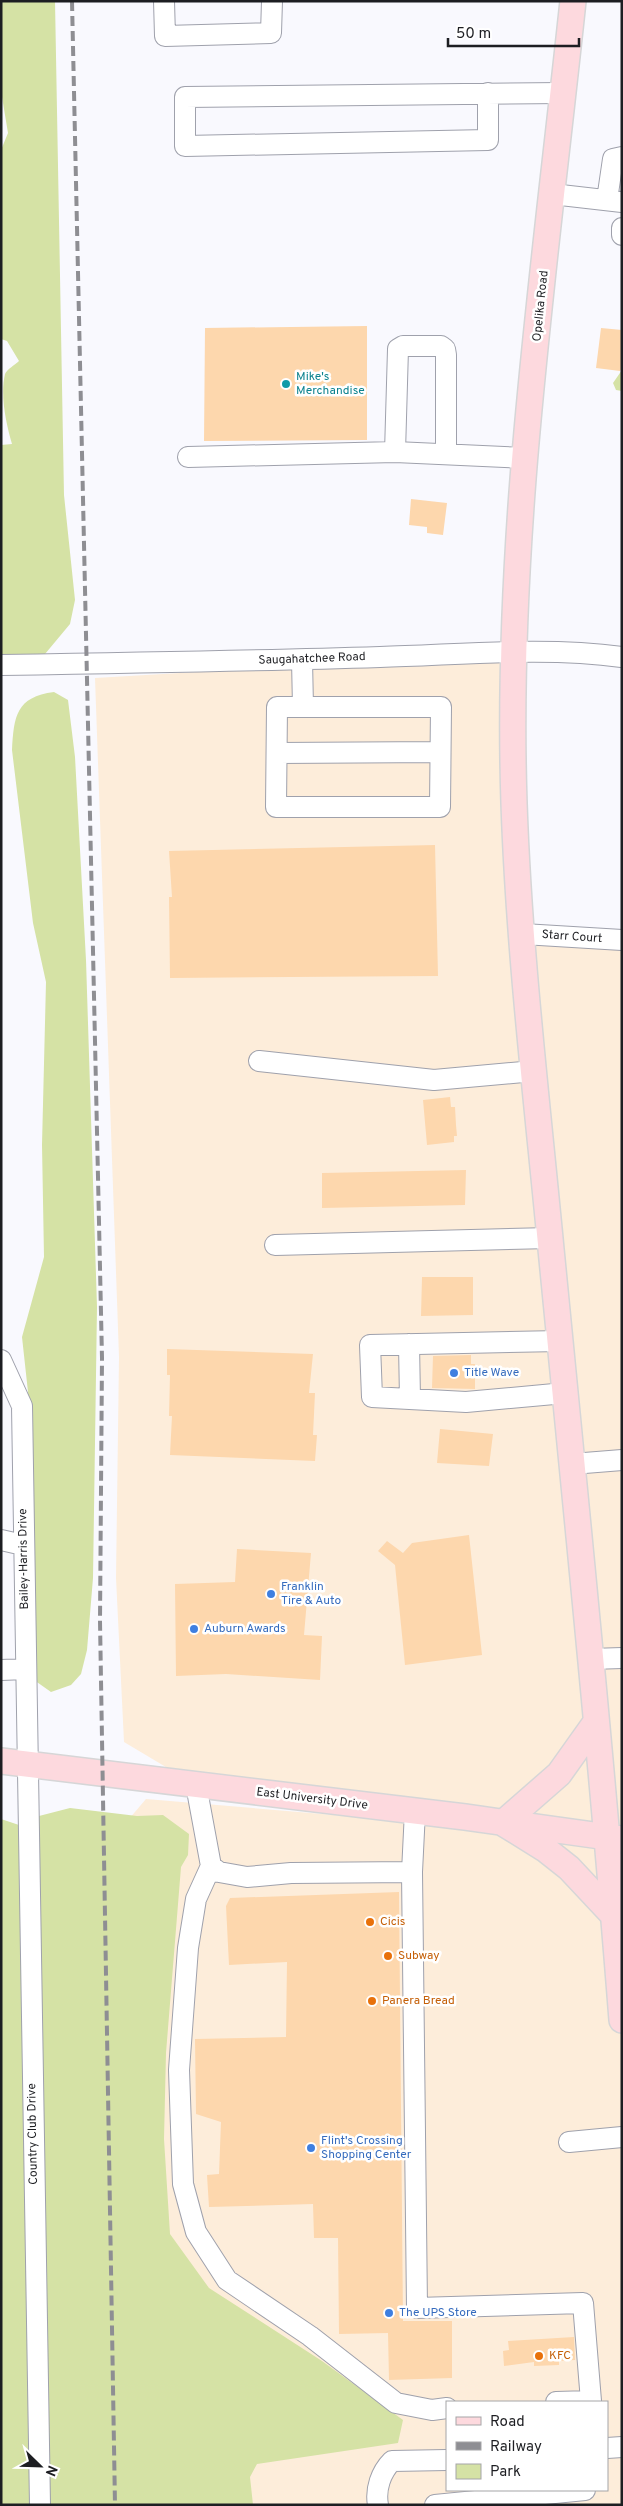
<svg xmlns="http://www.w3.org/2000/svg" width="623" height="2506" font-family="Overpass,sans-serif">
<rect width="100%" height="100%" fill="#f9f9fe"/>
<path fill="#fdedda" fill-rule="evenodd" d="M514 653 523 933 622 940V2505H135L123 1826 146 1799 595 1837 196 1785 124 1742 116 1578 119 1357 95 678ZM447 2402H607V2490H447Z"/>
<path fill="#d5e2a5" d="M1 1H55L64 495 75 600 70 624 45 654 25 659 1 658V445L12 444C6 423 0 395 5 374 7 369 15 365 19 361L7 341 1 339V150L8 133 1 91Z
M622 370V391L616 390 613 383Z
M54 692 68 700 75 757 86 960 97 1307 93 1578 87 1650 81 1674 71 1685 51 1692 34 1680 28 1392 22 1337 44 1257 42 1145 46 982 33 923 12 750C14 716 16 697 54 692Z
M70 1808 137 1816 163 1815 189 1834 188 1855 181 1867 166 2053 164 2139 170 2234 209 2288 322 2361 403 2420 398 2443 257 2464 250 2477 253 2505H1V1819L37 1831 39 1816Z"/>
<path fill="#fdd7ad" d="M367 326V440L204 441 205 328Z
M601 328 622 330V368L620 371 596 368Z
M411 499 447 503 443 535 427 533V527L409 525Z
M435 845 438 976 170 978 169 897H172L169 851Z
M450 1097 451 1107H455L456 1125 457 1136H454V1142L427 1145 423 1100Z
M466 1170 465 1205 322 1208V1173Z
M422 1277H473V1315L421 1316Z
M167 1349 313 1354 309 1393H315L313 1435H317L315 1461 170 1455 172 1416H169L170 1375H167Z
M471 1355V1364H475V1389L432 1388 433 1356Z
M440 1429 493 1434 489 1466 437 1463Z
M469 1535 482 1655 405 1665 395 1565 378 1551 387 1541 403 1553 412 1543Z
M237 1549 311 1553 304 1635 322 1636 320 1680 226 1674 176 1676 175 1584 235 1582Z
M399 1892 403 2321H452V2378L389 2380 388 2333 339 2334 338 2238H314L313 2204 209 2207 207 2175 219 2174 221 2122 196 2114 195 2039 286 2037 287 1962 229 1965 226 1906 230 1898Z
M574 2337 575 2360 559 2361V2365L534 2366V2362L504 2366 503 2351 509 2350 508 2341Z"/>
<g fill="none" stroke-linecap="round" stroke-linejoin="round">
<defs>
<path id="minor" d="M164 1 165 36 271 33 272 1
M488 93V140L185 146V97L563 93
M552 194 622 202
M607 200 613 159 622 157
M622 228V235
M395 452 398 349 403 346H441L445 349 446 355V453
M188 457 395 452 525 458
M302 660 303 707H441L440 807H276L277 707H303
M1 665C128 663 254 661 380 657 459 655 543 646 622 657
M277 753 440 752
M523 934 622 940
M259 1061 434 1080 534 1071
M275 1245 550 1238
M560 1341 370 1345 372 1397 466 1402 565 1393
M409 1344 410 1399
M1 1360 22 1406 40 2505
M572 1464 622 1460
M1 1540 23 1545
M591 1659 622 1658
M1 1670 26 1669
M196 1785 211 1866 219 1872 247 1877 291 1873 412 1872
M415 1811 412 1872 417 2308 583 2303 591 2401 556 2402
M211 1866 196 1899 188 1948 179 2070 183 2184 196 2232 227 2280 310 2336 396 2403 432 2410 447 2408
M569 2142 622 2137
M607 2448 622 2447
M378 2505C375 2489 381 2472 392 2461L447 2460
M435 2505 585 2490"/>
<path id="major" d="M573 1C545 267 505 535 514 803 519 952 537 1101 551 1249 576 1506 602 1762 622 2020
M596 1722 559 1774 503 1823 545 1849 569 1868 614 1916
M1 1761 465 1817 622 1839"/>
</defs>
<use href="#minor" stroke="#9fa1ac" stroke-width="22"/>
<use href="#major" stroke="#d6d6d7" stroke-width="28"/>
<use href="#minor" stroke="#fff" stroke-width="20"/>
<use href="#major" stroke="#fdd9de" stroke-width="25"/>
<path stroke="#8e8e93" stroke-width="4" stroke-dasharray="10 5" stroke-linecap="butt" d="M72 1 102 1358 100 1621 115 2505"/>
</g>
<circle fill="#0f9aa8" stroke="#fff" stroke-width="2" cx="286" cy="384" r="5"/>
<g fill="#3f7fe0" stroke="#fff" stroke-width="2">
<circle cx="454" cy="1373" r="5"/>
<circle cx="271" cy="1594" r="5"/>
<circle cx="194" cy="1629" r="5"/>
<circle cx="311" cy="2148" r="5"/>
<circle cx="389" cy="2313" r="5"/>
</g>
<g fill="#e8710a" stroke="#fff" stroke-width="2">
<circle cx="370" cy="1922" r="5"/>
<circle cx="388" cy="1956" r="5"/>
<circle cx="372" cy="2001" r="5"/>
<circle cx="539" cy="2356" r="5"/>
</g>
<g text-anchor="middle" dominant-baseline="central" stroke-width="5" stroke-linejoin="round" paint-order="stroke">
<g font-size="12" fill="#1d1e22" stroke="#fff">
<text transform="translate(541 306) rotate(-84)">Opelika Road</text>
<text transform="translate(312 659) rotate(-2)">Saugahatchee Road</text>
<text transform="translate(572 937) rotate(4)">Starr Court</text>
<text transform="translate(24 1559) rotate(-91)">Bailey-Harris Drive</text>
<text transform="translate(312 1799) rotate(7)">East University Drive</text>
<text transform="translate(33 2134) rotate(-91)">Country Club Drive</text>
</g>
<g font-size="12" fill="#0d838f" stroke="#fff" text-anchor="start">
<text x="296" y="377">Mike's<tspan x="296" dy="14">Merchandise</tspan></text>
</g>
<g font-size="12" fill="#366cbe" stroke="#fff" text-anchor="start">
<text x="464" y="1373">Title Wave</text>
<text x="281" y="1587">Franklin<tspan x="281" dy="14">Tire &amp; Auto</tspan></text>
<text x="204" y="1629">Auburn Awards</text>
<text x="321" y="2141">Flint's Crossing<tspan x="321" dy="14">Shopping Center</tspan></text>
<text x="399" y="2313">The UPS Store</text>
</g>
<g font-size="12" fill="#c56008" stroke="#fff" text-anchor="start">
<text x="380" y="1922">Cicis</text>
<text x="398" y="1956">Subway</text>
<text x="382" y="2001">Panera Bread</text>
<text x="549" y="2356">KFC</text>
</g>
</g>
<rect width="623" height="2506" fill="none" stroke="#1d1e22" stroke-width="5"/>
<rect x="446" y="2401" width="162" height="90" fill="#ffffff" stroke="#a5a5a7"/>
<rect x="456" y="2417" width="25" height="8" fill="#fdd9de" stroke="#a5a5a7"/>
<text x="490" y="2426" font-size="15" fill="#1d1e22">Road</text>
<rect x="456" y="2442" width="25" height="8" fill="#8e8e93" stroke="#a5a5a7"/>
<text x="490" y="2451" font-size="15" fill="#1d1e22">Railway</text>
<rect x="456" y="2464" width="25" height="15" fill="#d5e2a5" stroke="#a5a5a7"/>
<text x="490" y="2476" font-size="15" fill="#1d1e22">Park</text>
<g transform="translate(40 2466) rotate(113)" stroke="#ffffff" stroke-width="4" paint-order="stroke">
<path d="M0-4L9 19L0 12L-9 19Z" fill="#1d1e22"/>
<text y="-8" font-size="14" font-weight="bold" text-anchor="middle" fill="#1d1e22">N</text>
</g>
<path d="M448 38v8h131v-8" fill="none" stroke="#1d1e22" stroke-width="2.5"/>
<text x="456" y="38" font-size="15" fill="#1d1e22" stroke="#ffffff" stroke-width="4" paint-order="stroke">50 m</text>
</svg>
